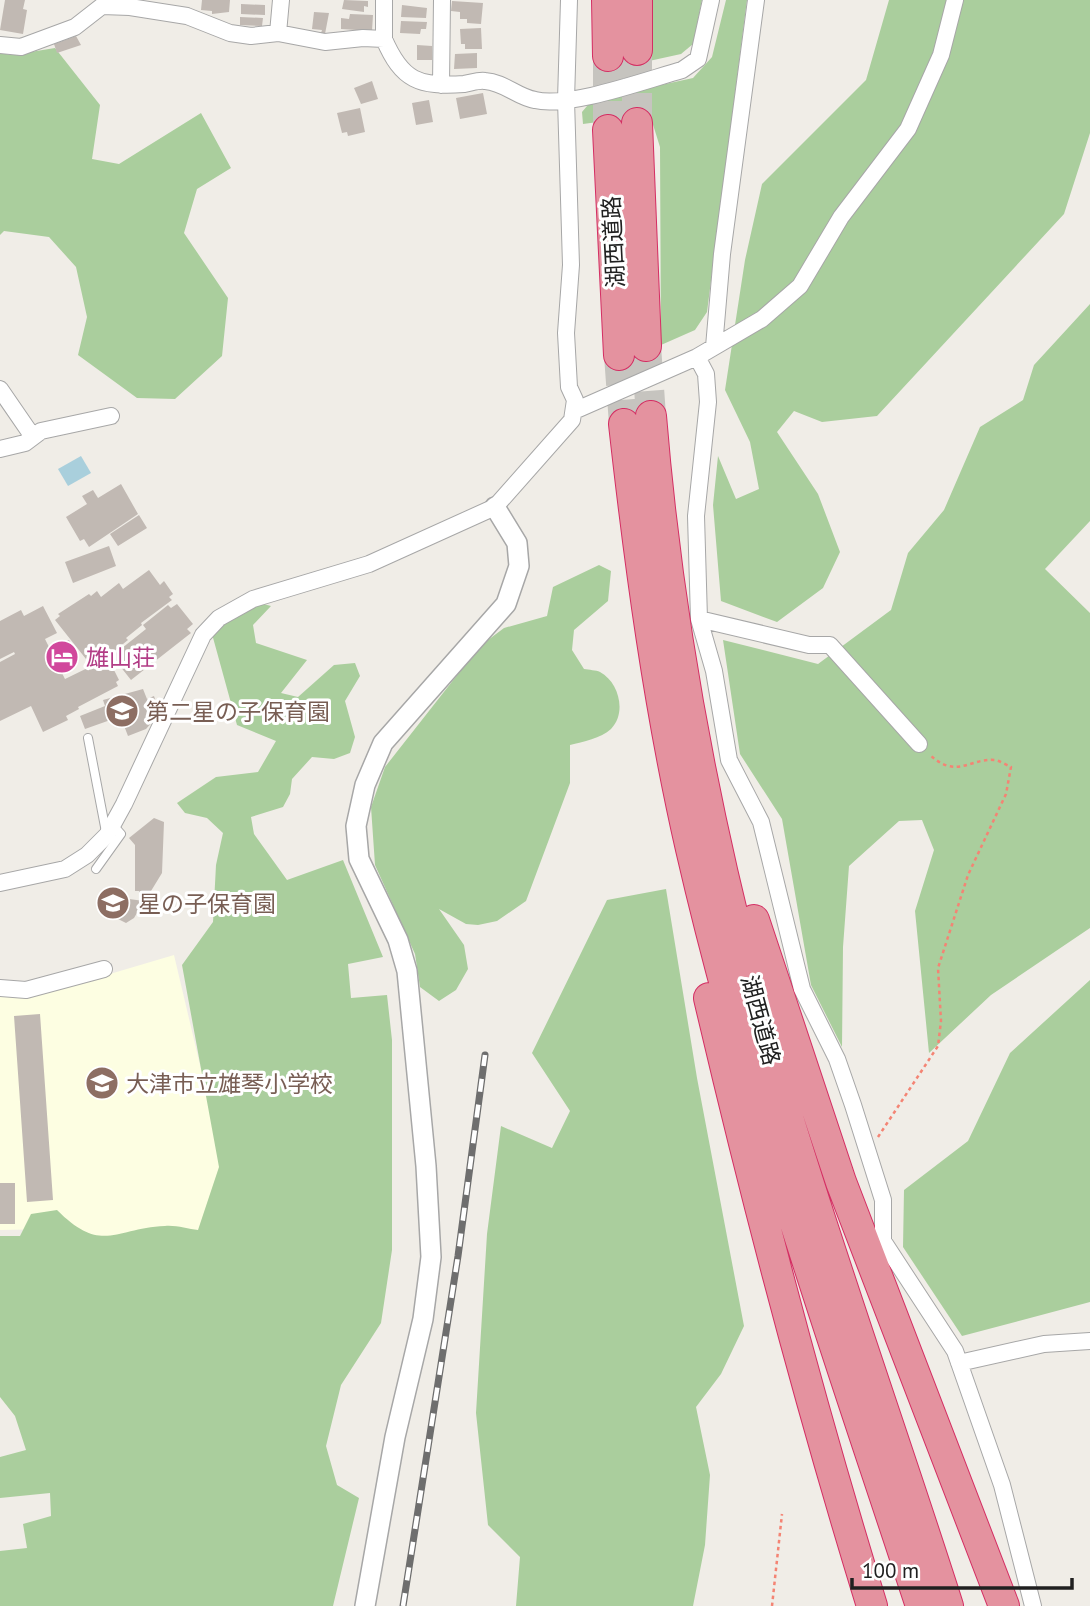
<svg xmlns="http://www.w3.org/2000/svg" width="1090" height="1606" font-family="'PT Sans','Noto Sans JP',sans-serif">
<rect width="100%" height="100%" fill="#f0ede7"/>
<path fill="#fdfee2" d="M174 955 225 1171 196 1241 59 1238 56 1229 0 1230V995H39Z"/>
<path fill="#aace9d" d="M651 0H702L693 44 681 54 649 61Z
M726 0H747L707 312 695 330 661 345 660 147 650 115 583 124 582 112 592 100 693 78 712 57Z
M889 0H1090V133L1064 214 877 416 822 422 794 411 777 432 818 494 840 552 823 588 777 622 721 601 713 505 718 456 736 499 759 489 750 442 725 390 745 260 762 184 866 80Z
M55 48 100 105 92 159 119 164 201 113 231 168 197 189 184 233 228 298 222 356 175 399 137 398 78 355 87 317 76 267 49 237 4 231 0 235V53L12 55Z
M1090 304V521L1045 569 1090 613V928L991 995 929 1053 915 911 934 850 922 820 899 821 849 866 843 947 842 1047 811 985 782 819 740 754 723 640 818 664 891 610 908 553 944 510 980 427 1023 400 1034 365Z
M599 565 611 571 608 601 574 630 572 650 584 669C589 670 596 670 600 672 619 682 627 713 611 729 601 738 583 742 570 745V783L526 901 497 921 478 925 466 924 439 909 464 945 468 969 456 990 439 1001 420 987 415 954 375 865 371 807 385 767 480 646 504 628 547 616 553 587Z
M256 602 271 606 253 625 256 643 307 660 281 693 298 697 334 665 355 663 360 676 345 701 355 737 350 753 334 759 312 757 292 779 290 794 283 807 251 817 254 834 287 880 343 860 383 957 348 964 351 998 387 995 392 1040V1250L381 1323 341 1385 326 1446 337 1485 359 1498 333 1606H0V1551L27 1548 23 1524 51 1516 50 1493 0 1498V1457L26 1450 15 1416 0 1397V1236H20L31 1214 57 1210C102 1255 115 1228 165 1226 176 1225 188 1229 198 1230L219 1167 182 965 213 922 216 865 223 833 207 818 185 813 177 803 216 777 258 772 276 741 237 725 212 634 230 618Z
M666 889 697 1078 744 1326 721 1374 696 1407 710 1475 705 1545 693 1606H516L520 1557 488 1525 476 1413 487 1234 501 1126 552 1148 570 1111 532 1053 607 900Z
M1090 980V1302L962 1336 903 1247 904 1190 968 1141 1010 1053Z"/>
<path fill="#a9cfdc" d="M81 456 91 473 68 486 58 469Z"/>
<path fill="#c1b9b3" d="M5 0H25L23 9 27 10 23 34 0 30Z
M202 0H230L229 12 212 14V11L201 10Z
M344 0 368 1V7L364 6V12L342 9Z
M452 1 483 3 481 24 467 23V19H460V12L451 11Z
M241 4 265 5V15L241 14Z
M402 5 427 8 426 18 401 17Z
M314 12 329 13 325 34 321 33 322 30 312 29Z
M350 14 373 15 372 31 341 29V18L349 19Z
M240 17 263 18 262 26 240 25Z
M401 21 427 22 426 29H421L420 34 400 33Z
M481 28 482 49H465V44H461L460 29Z
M76 36 81 45 57 53 54 44Z
M417 45 432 46V60H417Z
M477 53V68L454 69 455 54Z
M372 81 378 99 361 104 354 88Z
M483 93 487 114 460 119 456 98Z
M429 100 433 122 416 125 412 103Z
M360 108 365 132 348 136 347 132 342 133 337 113Z
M121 484 138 514 89 547 84 539 80 541 66 517 87 504 82 496 93 490 98 498Z
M139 515 147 528 118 546 110 534Z
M109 546 116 566 73 583 65 562Z
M149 570 160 585 164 581 173 594 169 597 172 600 141 623 142 625 126 638 128 640 107 657 103 652 94 659 91 655 86 659 55 620 60 616 58 614 89 594 91 596 97 591 101 597 119 583 123 589Z
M177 604 193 624 187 629 191 633 131 680 112 656 146 629 143 625 168 605 171 608Z
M43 606 57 633 45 639 50 649 69 640 79 660 60 669 65 679 108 658 119 680 116 682 118 686 78 707 79 709 66 716 68 720 43 732 31 706 0 721V662L15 654 14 652 0 659V621L21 610 24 616Z
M143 689 147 699 154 696 156 702 149 705 155 719 146 729 128 736 123 723 116 718 85 729 80 716 105 706 103 700Z
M154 818 164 822 162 873 151 891H148V896H139V891H135V845L129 838Z
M129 899 144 901 134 918 126 923 116 918 123 905Z
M40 1014 53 1200 27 1202 14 1016Z
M0 1183H15V1224H0Z"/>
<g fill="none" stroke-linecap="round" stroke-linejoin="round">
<path stroke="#c6c4bf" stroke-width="30" stroke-dasharray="30 15" stroke-linecap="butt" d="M608 56V130
M637 123V50
M646 346 651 416
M619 355 624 424"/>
<defs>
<path id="service" d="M88 738 106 832
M96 869 121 834 113 825"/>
<path id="minor" d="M278 33 281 0
M384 39V0
M0 45 21 47 75 27 102 6 130 7 187 16 230 33 251 36 278 33 325 42 363 38 384 39C402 81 419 87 464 84 471 83 478 80 485 81 504 82 517 97 535 100 570 108 646 80 682 70L698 59 711 0
M441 85 442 0
M714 347 722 254 756 0
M697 357 706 374 708 402 696 516 699 619 714 671 729 760 761 822 802 989 837 1059 853 1105 883 1200V1241L955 1351 1002 1485 1033 1606
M0 389 33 437
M574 411 697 357 762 319 800 286 841 217 908 129 941 55 955 0
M0 449 25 443 41 431 111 416
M699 619 809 645H830L919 744
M0 883 65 869 87 855 107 835 124 804 203 635 219 618 253 599 369 564 495 507 572 420 575 400 569 387 566 333 571 265 566 100 569 0
M0 988 26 990 104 969
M959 1363 1044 1344 1090 1341"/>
<path id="tertiary" d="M365 1606 395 1437 423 1319 431 1257 426 1166 407 971 398 940 359 859 356 826 365 785 383 743 506 604 519 566 517 543 495 507"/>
<path id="motorway" d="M607 0 608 56
M637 0V50
M637 123 646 346
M608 130 619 355
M651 416C670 649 716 877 783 1101 834 1270 894 1437 948 1606
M624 424C640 567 659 709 691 849 750 1106 839 1356 921 1606
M754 920 841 1182 1004 1606
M709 998C757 1203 810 1405 872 1606"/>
</defs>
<use href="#service" stroke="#a7a7a7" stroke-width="10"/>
<use href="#minor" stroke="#a7a7a7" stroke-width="18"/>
<use href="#tertiary" stroke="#a7a7a7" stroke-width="22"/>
<use href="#motorway" stroke="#d42e63" stroke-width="32"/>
<path stroke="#f48474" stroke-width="2.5" stroke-dasharray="3.5 3.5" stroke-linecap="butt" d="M878 1137 938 1046 941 1021 938 968 968 875 1006 794 1011 767C1006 765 999 760 994 760 970 758 956 780 929 754
M772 1606 782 1514"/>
<use href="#service" stroke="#fff" stroke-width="8"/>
<use href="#minor" stroke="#fff" stroke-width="16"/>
<use href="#tertiary" stroke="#fff" stroke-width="19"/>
<use href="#motorway" stroke="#e4929f" stroke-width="30"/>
<defs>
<path id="rail" d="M403 1606 458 1256 485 1055"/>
</defs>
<use href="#rail" stroke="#6e6e6e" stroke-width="7"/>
<use href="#rail" stroke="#fff" stroke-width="4.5" stroke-dasharray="13" stroke-linecap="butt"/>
</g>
<defs>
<symbol id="hotel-disc" viewBox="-11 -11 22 22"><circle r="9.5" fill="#d1479c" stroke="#fff"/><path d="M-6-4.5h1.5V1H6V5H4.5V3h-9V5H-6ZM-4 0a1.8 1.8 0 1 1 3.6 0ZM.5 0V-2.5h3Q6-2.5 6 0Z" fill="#fff"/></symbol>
<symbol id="school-disc" viewBox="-11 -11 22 22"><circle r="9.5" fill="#8d6e63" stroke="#fff"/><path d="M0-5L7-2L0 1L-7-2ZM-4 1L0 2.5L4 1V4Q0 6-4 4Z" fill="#fff"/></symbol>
</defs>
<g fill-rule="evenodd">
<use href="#hotel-disc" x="43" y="638" width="38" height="38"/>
<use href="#school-disc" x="103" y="692" width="38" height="38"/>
<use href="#school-disc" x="94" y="884" width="38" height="38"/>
<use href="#school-disc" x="83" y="1064" width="38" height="38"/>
</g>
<g text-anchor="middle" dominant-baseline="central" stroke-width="6" stroke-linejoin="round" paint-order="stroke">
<g font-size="23" fill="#202020" stroke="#fff">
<text transform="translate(613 242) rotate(-93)">湖西道路</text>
<text transform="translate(761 1020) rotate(75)">湖西道路</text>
</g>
<g font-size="23" fill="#b23c85" stroke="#fff" text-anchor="start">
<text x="86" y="657">雄山荘</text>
</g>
<g font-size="23" fill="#785e54" stroke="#fff" text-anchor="start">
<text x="146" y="711">第二星の子保育園</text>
<text x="138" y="903">星の子保育園</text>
<text x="126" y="1083">大津市立雄琴小学校</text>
</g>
</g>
<path d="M852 1578v10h220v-10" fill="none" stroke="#202020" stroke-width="3.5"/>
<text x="862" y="1578" font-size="21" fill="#202020" stroke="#ffffff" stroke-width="5" paint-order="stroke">100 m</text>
</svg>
